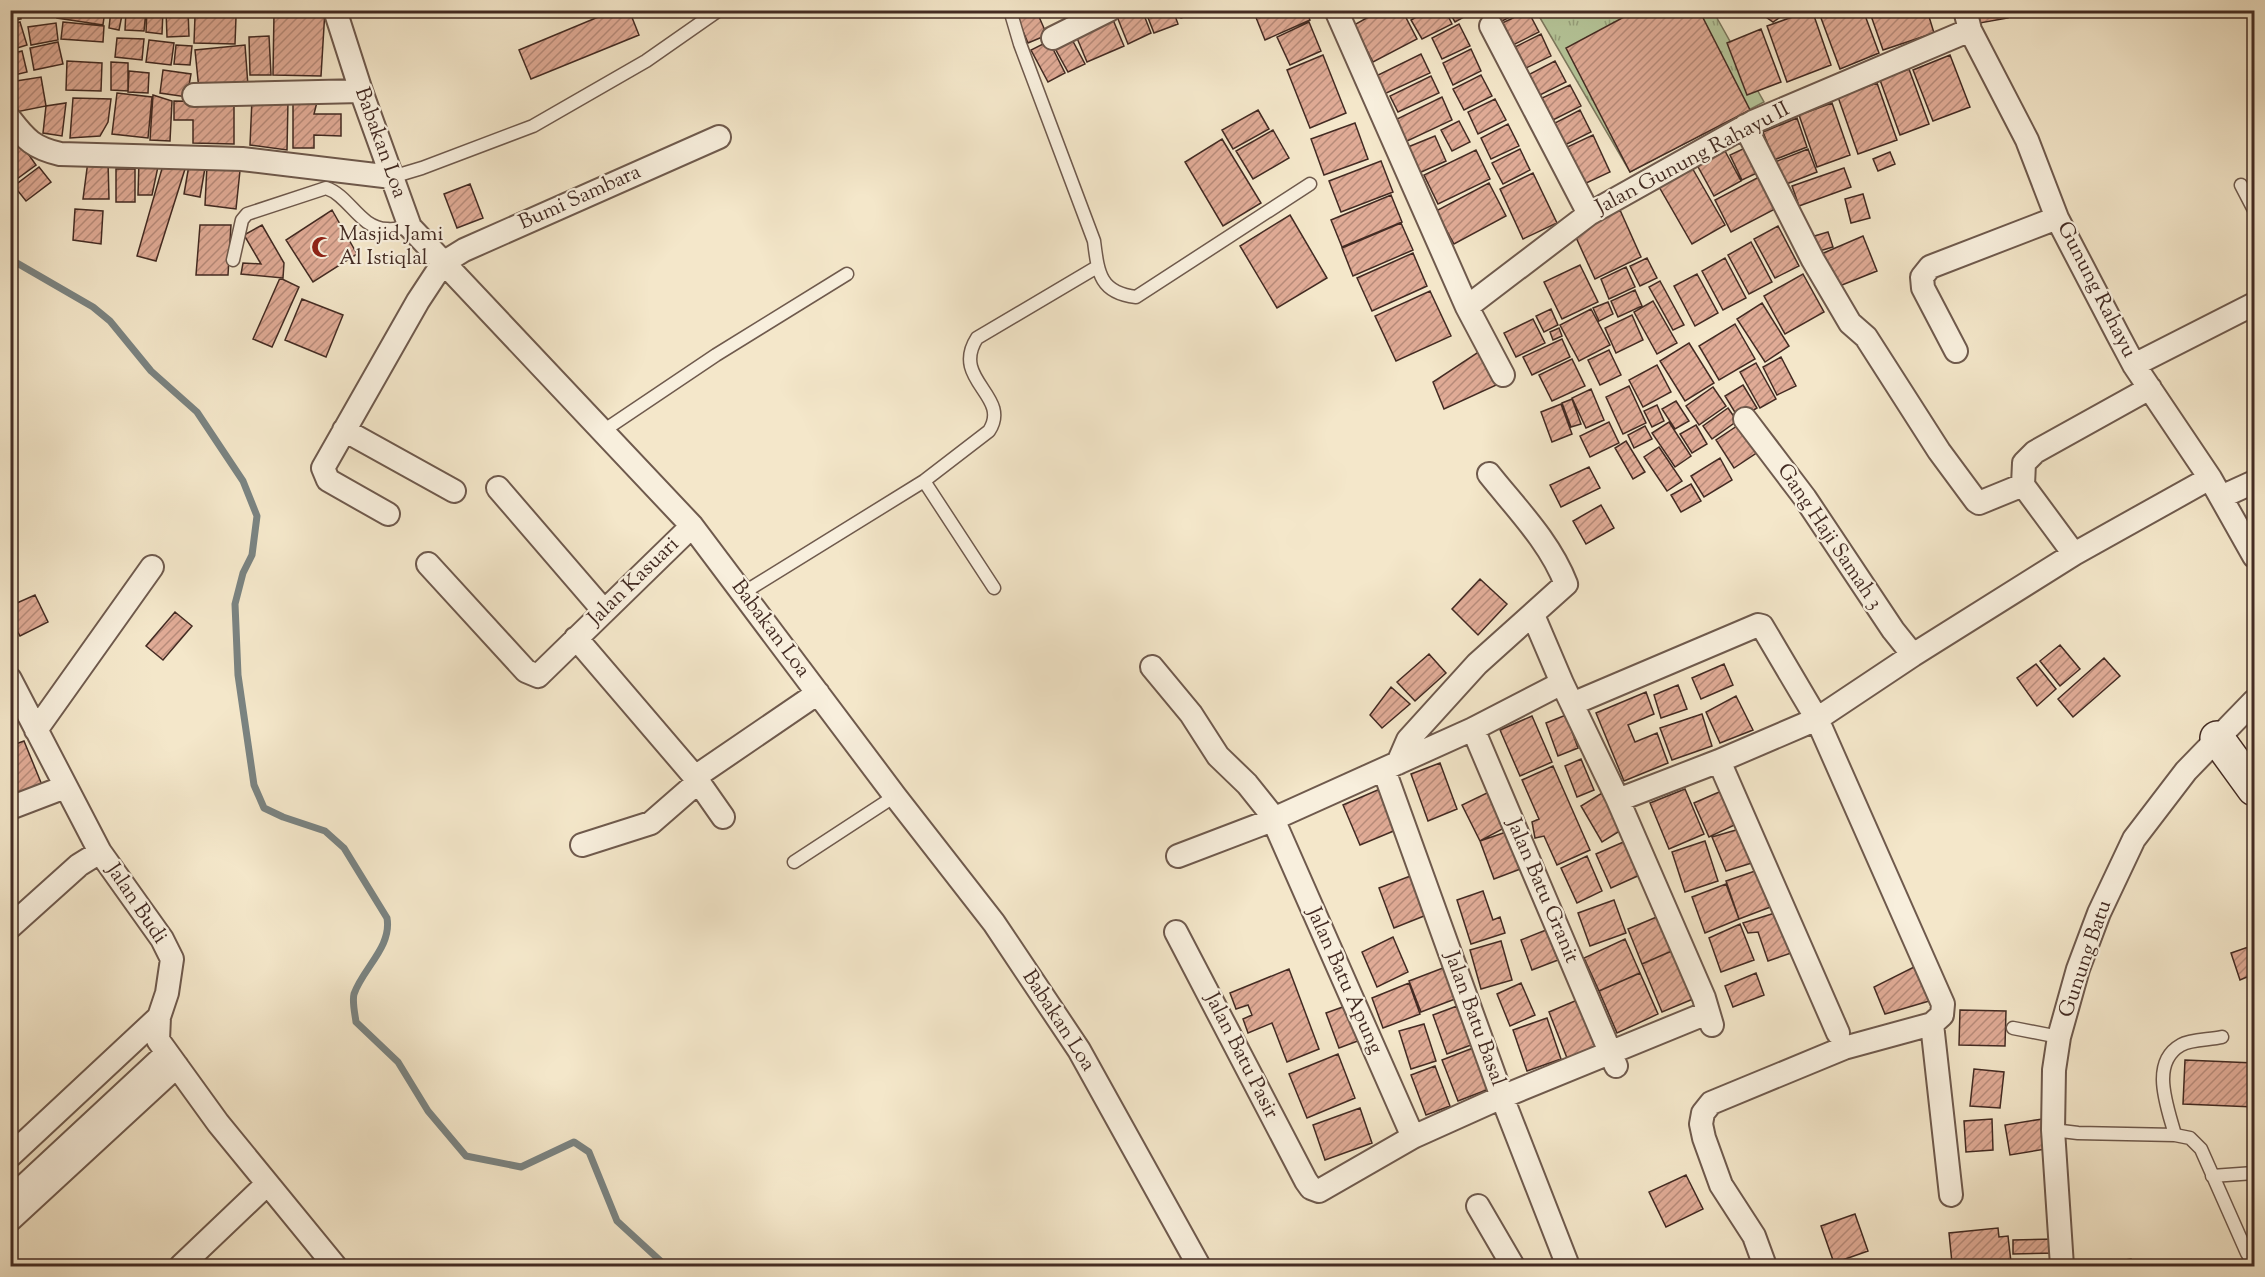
<svg xmlns="http://www.w3.org/2000/svg" width="2265" height="1277" font-family="'Sorts Mill Goudy',serif">
<defs>
<pattern id="grass-tufts" width="24" height="20" patternUnits="userSpaceOnUse" patternTransform="scale(1.5)"><rect width="24" height="20" fill="#b6c79b"/><path d="M3 7l-1-3M5 7V3M7 7l1-3M15 17l-1-3M17 17v-4M19 17l1-3" fill="none" stroke="#96a27e"/></pattern>
<pattern id="building-hatch" width="6" height="6" patternUnits="userSpaceOnUse" patternTransform="scale(1.5)"><rect width="6" height="6" fill="#e0ab96"/><path d="M-1 1l2-2M0 6l6-6M5 7l2-2" fill="none" stroke="#b78b7a"/></pattern>
</defs>
<rect width="100%" height="100%" fill="#f4e7ca"/>
<filter id="stains"><feTurbulence type="fractalNoise" baseFrequency=".00333" numOctaves="4"/><feColorMatrix values="0 0 0 0 .2 0 0 0 0 .09 0 0 0 0 .02 0 0 0 .5 -.17"/></filter>
<radialGradient id="worn" r=".72"><stop offset=".6" stop-color="#630" stop-opacity="0"/><stop offset="1" stop-color="#630" stop-opacity=".3"/></radialGradient>
<path fill="url(#grass-tufts)" stroke="#7c795f" stroke-width="1.5" d="M1536 11H1713L1764 102 1630 172Z"/>
<g fill="none" stroke-linecap="round" stroke-linejoin="round">
<path stroke="#7a8381" stroke-width="7" d="M10 259 93 307 110 321 151 371 197 412 243 481 257 516 252 555 243 573 235 604 238 675 254 785 264 808 283 817 325 831 344 848 387 918C392 947 363 968 354 994 352 1002 355 1014 356 1022L398 1062 428 1111 466 1156 521 1167 574 1142 589 1152 617 1221 666 1266"/>
</g>
<path fill="url(#building-hatch)" stroke="#432b23" stroke-width="1.5" d="M10 10H19L21 19 10 21Z
M58 10H105L103 25 57 18Z
M111 10H123L119 30 109 28Z
M126 10H146L144 31 125 30Z
M147 10H163L162 34 146 32Z
M166 10H188L189 36 167 37Z
M301 10H325L321 76 273 75 274 13Z
M615 10H629L639 35 531 79 519 50Z
M1014 10H1036L1047 35 1028 43Z
M1126 10H1142L1151 33 1128 44 1116 14Z
M1145 10H1173L1178 24 1154 33Z
M1178 10H1194L1195 13 1181 18Z
M1253 10H1306L1310 20 1265 40Z
M1381 10H1402L1417 39 1373 62 1354 25Z
M1429 10H1445L1452 24 1422 39 1411 20Z
M1448 10H1472L1473 12 1455 22Z
M1492 10H1524L1498 23Z
M1637 10H1699L1750 110 1630 172 1566 48Z
M1756 10H1791L1773 22Z
M1812 10 1831 65 1787 82 1767 26Z
M1818 10H1863L1879 53 1840 69Z
M1869 10H1927L1934 33 1883 50Z
M1978 10H2007L2008 18 1980 23Z
M1528 11 1539 32 1511 46 1500 24Z
M1111 15 1124 46 1087 62 1074 31Z
M195 16 236 17 235 44 194 43Z
M20 22 27 45 17 48 10 25Z
M63 22 104 26 103 42 61 39Z
M1309 22 1321 51 1290 65 1277 37Z
M56 23 58 40 31 45 28 27Z
M1459 24 1470 46 1442 59 1432 38Z
M1761 29 1781 82 1747 95 1727 43Z
M1068 32 1085 64 1068 72 1051 41Z
M1541 34 1551 56 1524 69 1513 48Z
M269 36 271 75H250L249 37Z
M117 38 144 39 142 60 115 57Z
M149 40 174 43 171 65 146 62Z
M1049 41 1065 73 1048 82 1031 50Z
M58 42 63 64 34 70 30 48Z
M176 45 192 46 190 65 174 64Z
M245 45 248 86 199 90 195 50Z
M1471 49 1481 71 1453 85 1443 63Z
M22 51 27 72 10 76V54Z
M1421 54 1430 73 1382 95 1374 77Z
M1323 55 1346 113 1310 128 1287 70Z
M1950 55 1970 107 1933 121 1913 70Z
M67 61 102 63 101 91 66 90Z
M1555 61 1566 82 1538 96 1528 75Z
M111 62 128 63V91L111 90Z
M1909 69 1929 124 1900 135 1880 80Z
M163 70 191 74 187 97 160 93Z
M129 71 149 73 148 93 128 92Z
M1481 75 1492 96 1464 110 1453 89Z
M1431 76 1439 93 1398 112 1390 96Z
M41 77 46 106 16 112 10 101V82Z
M1877 83 1897 140 1858 154 1838 97Z
M1570 85 1581 106 1553 120 1542 98Z
M117 93 152 97 148 138 112 134Z
M153 95 172 101 170 141 150 140Z
M1442 97 1452 120 1405 142 1395 120Z
M73 98 111 99 108 122 100 136 70 138Z
M252 99 288 101 287 150 250 145Z
M1495 99 1506 120 1478 134 1468 112Z
M174 101 234 102V144L193 143V120H174Z
M293 102H317L314 114H341V136L314 135V148H293Z
M66 103 62 136 43 133 46 106Z
M1832 103 1850 155 1817 167 1799 115Z
M1258 110 1269 129 1233 149 1222 130Z
M1580 110 1591 132 1563 146 1553 124Z
M1797 118 1807 147 1774 160 1763 132Z
M1459 121 1470 142 1452 151 1441 130Z
M1355 123 1368 159 1324 175 1311 139Z
M1508 124 1519 146 1491 159 1481 138Z
M1273 130 1289 158 1253 179 1236 151Z
M1593 135 1610 172 1582 185 1565 148Z
M1435 136 1446 161 1419 173 1408 147Z
M1222 139 1261 203 1223 226 1185 162Z
M22 145 36 165 10 184V153Z
M1745 148 1757 173 1742 180 1730 155Z
M1520 149 1530 170 1503 184 1492 163Z
M1724 149 1741 181 1714 196 1696 163Z
M1808 149 1817 172 1784 185 1775 162Z
M1476 150 1490 179 1438 204 1424 175Z
M1890 152 1895 164 1878 171 1873 159Z
M88 161H108L109 199H83Z
M139 161 159 162 152 195H138Z
M241 161 236 209 205 205 207 165Z
M1381 161 1393 192 1341 212 1329 181Z
M163 165 185 169 156 261 137 256Z
M189 165 205 168 200 197 184 194Z
M1691 166 1725 225 1692 244 1658 185Z
M39 167 51 182 26 201 14 186Z
M1844 168 1851 187 1799 206 1792 186Z
M116 169H135V202H116Z
M1533 173 1557 223 1523 239 1500 189Z
M1759 177 1775 209 1731 232 1715 200Z
M1489 183 1506 216 1454 244 1436 211Z
M470 184 483 218 457 228 444 194Z
M1863 194 1870 218 1851 223 1845 199Z
M1391 195 1402 222 1342 247 1331 220Z
M75 209 103 211 101 244 73 240Z
M332 210 357 254 313 282 286 240Z
M1620 210 1641 257 1595 279 1573 231Z
M1290 215 1327 278 1277 308 1240 246Z
M1401 223 1413 250 1353 276 1342 248Z
M200 225H231L228 275H196Z
M262 225 284 263 283 278 241 274 243 263 261 264 244 235Z
M1778 226 1799 266 1775 278 1754 239Z
M1828 232 1833 247 1816 252 1811 237Z
M1863 236 1877 271 1832 289 1819 255Z
M1751 242 1772 282 1749 294 1728 255Z
M1413 253 1427 286 1372 311 1357 278Z
M1647 258 1657 278 1640 286 1630 266Z
M1725 258 1746 298 1723 310 1702 271Z
M1580 265 1598 302 1562 319 1544 282Z
M1626 267 1635 287 1609 299 1601 279Z
M1697 274 1718 313 1695 326 1674 286Z
M1803 274 1824 312 1785 334 1764 296Z
M280 278 299 287 272 347 253 339Z
M1660 281 1684 325 1673 330 1649 287Z
M1635 290 1642 306 1618 317 1611 301Z
M1430 291 1451 336 1396 361 1375 316Z
M302 299 343 315 326 357 285 340Z
M1653 301 1677 343 1657 354 1634 312Z
M1608 302 1613 314 1599 321 1593 308Z
M1762 303 1789 346 1765 362 1737 319Z
M1551 309 1558 325 1544 332 1536 316Z
M1591 309 1610 345 1579 361 1560 325Z
M1632 315 1643 340 1616 353 1605 328Z
M1533 319 1545 343 1516 357 1504 333Z
M1735 324 1755 359 1719 380 1699 346Z
M1559 328 1562 336 1553 340 1550 332Z
M1562 339 1570 357 1532 375 1523 357Z
M1689 343 1714 383 1685 401 1660 361Z
M1483 349 1505 381 1444 409 1433 382Z
M1609 350 1621 375 1600 385 1588 360Z
M1781 357 1796 386 1777 395 1763 367Z
M1572 359 1585 386 1552 401 1539 375Z
M1756 363 1776 399 1760 408 1740 372Z
M1657 365 1671 392 1643 407 1629 380Z
M1743 385 1757 408 1739 419 1725 396Z
M1629 386 1646 423 1623 434 1606 397Z
M1713 387 1726 406 1699 425 1686 406Z
M1591 389 1604 420 1586 428 1572 398Z
M1572 399 1581 424 1571 427 1562 403Z
M1676 401 1689 421 1675 429 1662 409Z
M1561 404 1572 434 1552 442 1541 412Z
M1657 405 1664 421 1652 427 1644 411Z
M1728 408 1737 421 1712 439 1703 426Z
M1609 422 1619 443 1590 457 1580 436Z
M1669 422 1691 456 1675 467 1652 433Z
M1743 422 1761 450 1734 468 1716 440Z
M1696 425 1707 444 1692 453 1680 434Z
M1645 426 1652 439 1634 448 1628 435Z
M1626 441 1645 472 1633 479 1615 448Z
M1659 447 1682 481 1667 491 1644 457Z
M1720 458 1732 480 1704 497 1691 476Z
M1589 467 1600 488 1561 507 1550 485Z
M1691 484 1701 501 1681 512 1671 495Z
M1601 505 1614 528 1586 544 1573 521Z
M1480 579 1507 604 1478 635 1452 609Z
M35 595 48 622 20 636 10 617V606Z
M175 612 192 626 163 660 146 646Z
M2060 645 2080 669 2060 686 2040 661Z
M1429 654 1446 673 1415 701 1397 682Z
M2104 658 2120 676 2073 717 2058 699Z
M1724 664 1733 685 1701 699 1692 678Z
M2036 664 2056 689 2037 706 2017 678Z
M1678 685 1687 709 1661 718 1654 695Z
M1391 687 1410 704 1382 728 1370 715Z
M1646 692 1654 714 1628 725 1635 742 1657 733 1668 763 1624 781 1596 713Z
M1736 696 1753 730 1720 743 1706 712Z
M1702 714 1712 746 1672 760 1660 728Z
M1566 715 1578 748 1558 756 1546 723Z
M1532 716 1552 762 1520 776 1500 730Z
M24 741 42 785 10 797V746Z
M1581 759 1594 790 1577 797 1565 766Z
M1440 763 1457 809 1428 821 1411 774Z
M1553 766 1590 850 1557 865 1544 836 1535 838 1532 822 1539 819 1522 780Z
M1380 789 1396 830 1360 845 1343 805Z
M1685 789 1704 834 1669 849 1650 803Z
M1726 789 1741 822 1709 837 1694 803Z
M1489 792 1506 827 1480 841 1462 805Z
M1602 793 1623 829 1602 842 1581 806Z
M1743 828 1755 862 1726 871 1712 837Z
M1509 831 1523 868 1494 879 1480 841Z
M1628 840 1642 874 1611 888 1596 854Z
M1705 841 1718 881 1685 892 1672 852Z
M1587 856 1602 891 1577 903 1561 868Z
M1761 869 1773 906 1739 919 1726 881Z
M1413 875 1429 914 1394 928 1379 888Z
M1726 884 1739 919 1705 933 1692 897Z
M1483 891 1493 920 1500 917 1505 933 1471 944 1457 900Z
M1614 900 1626 933 1590 946 1578 913Z
M1775 913 1794 952 1768 961 1758 932 1748 933 1743 923Z
M1659 916 1674 950 1642 964 1628 929Z
M1740 924 1754 960 1721 972 1709 938Z
M1546 930 1558 960 1532 970 1521 940Z
M1393 937 1408 972 1377 987 1362 952Z
M1625 939 1640 973 1599 991 1584 958Z
M1501 941 1512 980 1481 989 1470 950Z
M2254 945V974L2240 980 2231 953Z
M1674 950 1693 999 1662 1012 1642 964Z
M1918 965 1936 999 1885 1014 1874 987Z
M1443 968 1455 999 1421 1012 1409 981Z
M1289 969 1319 1049 1287 1062 1272 1023 1248 1033 1243 1019 1252 1015 1248 1005 1236 1009 1230 993Z
M1640 973 1658 1014 1617 1033 1599 991Z
M1756 973 1764 995 1733 1007 1725 986Z
M1409 983 1420 1014 1383 1028 1372 998Z
M1521 983 1535 1015 1510 1026 1497 994Z
M1582 998 1600 1045 1567 1058 1549 1012Z
M1351 1004 1363 1039 1339 1048 1326 1013Z
M1457 1006 1471 1045 1447 1054 1433 1015Z
M1960 1010 2006 1011 2005 1046 1959 1045Z
M1547 1018 1561 1059 1527 1071 1513 1030Z
M1424 1024 1436 1061 1411 1069 1399 1031Z
M1473 1048 1489 1089 1458 1101 1442 1060Z
M1338 1054 1355 1098 1307 1118 1289 1074Z
M2185 1060 2254 1063V1107L2183 1104Z
M1435 1066 1450 1106 1426 1115 1411 1075Z
M1974 1069 2004 1072 2000 1108 1970 1106Z
M1360 1108 1372 1143 1325 1160 1313 1125Z
M1992 1119 1993 1150 1966 1152 1964 1121Z
M2042 1119 2046 1149 2010 1155 2005 1125Z
M1686 1175 1703 1209 1666 1227 1649 1192Z
M1855 1214 1868 1251 1834 1263 1821 1226Z
M1998 1228 1999 1237 2008 1236 2011 1262 1968 1266 1963 1261 1952 1263 1949 1233Z
M2055 1239 2056 1253 2013 1254V1240Z
M2131 1259 2133 1266H2102L2104 1263Z"/>
<g fill="none" stroke-linecap="round" stroke-linejoin="round">
<defs>
<path id="lane" d="M1010 10 1020 44 1094 241C1098 273 1100 293 1136 297L1310 184
M392 177 422 168 533 126 646 61 719 10
M2241 185 2254 210
M233 260 242 220 247 214 326 188C350 196 359 228 387 229 394 230 403 228 410 227
M603 431 716 355 847 274
M924 481 994 588
M743 593 924 481 989 431C1012 396 950 380 977 338L1097 267
M794 862 895 796
M2013 1028 2059 1037
M2053 1130 2078 1133 2175 1135 2190 1138 2201 1149 2247 1253 2254 1264
M2175 1135C2168 1108 2149 1063 2181 1045 2191 1039 2210 1040 2222 1037
M2212 1176 2254 1173"/>
<path id="street" d="M335 10 361 91 410 227 692 526 895 796 994 923 1079 1050 1199 1266
M1336 10 1467 307 1503 375
M1965 10 1970 30 2027 140 2057 218 2118 335 2134 365 2210 478 2254 556
M1491 26 1589 214
M1053 38 1109 10
M194 95 361 91
M10 119C26 140 34 148 60 154L242 159 392 177
M1745 126 1813 260 1850 323 1866 337 1939 451 1976 501 1979 503 2023 485
M1467 307 1589 214 1753 122 1970 30
M1956 351 1923 288 1922 277 1930 267 2057 218
M2134 365 2254 304
M1745 419 1805 498 1893 630 1913 655
M344 430 454 491
M498 488 604 611
M2221 497 2254 482
M388 514 328 480 323 468 418 301 443 263 464 250 719 137
M2074 554 2023 485 2024 463 2035 452 2150 388
M428 564 526 671 538 676 692 526
M1533 615 1562 683 1618 800 1704 998 1712 1025
M576 638 695 777 723 817
M1152 667 1191 714 1218 756 1247 784 1275 819 1178 856
M10 679 100 852 162 939 172 959 167 993 159 1017 158 1040 218 1123 335 1266
M1572 704 1758 625 1762 626 1817 719 1943 1004 1942 1015 1932 1024 1844 1048 1711 1103 1703 1113 1701 1124 1704 1138 1721 1185 1754 1236 1765 1266
M1473 729 1616 1066
M36 730 152 567
M1719 761 1838 1033
M1398 763 1408 740 1477 664 1566 584C1550 542 1516 508 1489 474
M1384 770 1502 1097 1568 1266
M695 777 818 693
M1618 800 1719 761 1817 719 1913 655 2074 554 2210 478
M10 808 65 787
M582 845 651 823 698 782
M10 927 79 865 100 852
M1176 932 1306 1181 1311 1188 1319 1191 1413 1137 1502 1097 1707 1013
M1932 1024 1951 1195
M1413 1137 1276 826 1275 819 1282 815 1473 729 1562 683
M10 1156 159 1017
M10 1199 167 1053
M1478 1206 1513 1266
M10 1220 177 1066
M181 1266 266 1185
M2062 1266 2053 1130 2054 1070 2059 1037 2078 969 2099 913 2134 839 2186 771 2254 701"/>
<path id="secondary" d="M2217 738 2254 789"/>
</defs>
<use href="#lane" stroke="#6f5a4d" stroke-width="15"/>
<use href="#street" stroke="#6f5a4d" stroke-width="26"/>
<use href="#secondary" stroke="#432b23" stroke-width="36"/>
<use href="#lane" stroke="#f8efdd" stroke-width="12"/>
<use href="#street" stroke="#f8efdd" stroke-width="22"/>
<use href="#secondary" stroke="#f8efdd" stroke-width="33"/>
</g>
<defs>
<symbol id="mosque-bare" viewBox="-9 -9 18 18"><path d="M3.5-4.9A6 6 0 1 0 3.5 4.9A5 5 0 1 1 3.5-4.9Z" fill="#8f2418" stroke="#f8efdd" stroke-width="2.5" paint-order="stroke"/></symbol>
</defs>
<g fill-rule="evenodd">
<use href="#mosque-bare" x="307" y="232" width="30" height="30"/>
</g>
<g text-anchor="middle" dominant-baseline="central" stroke-width="4.5" stroke-linejoin="round" paint-order="stroke">
<g font-size="21" fill="#432b23" stroke="#f8efdd">
<text transform="translate(380 143) rotate(70)">Babakan Loa</text>
<text transform="translate(1693 159) rotate(-28)">Jalan Gunung Rahayu II</text>
<text transform="translate(580 198) rotate(-24)">Bumi Sambara</text>
<text transform="translate(2096 290) rotate(63)">Gunung Rahayu</text>
<text transform="translate(1829 537) rotate(56)">Gang Haji Samah 3</text>
<text transform="translate(634 582) rotate(-44)">Jalan Kasuari</text>
<text transform="translate(770 629) rotate(53)">Babakan Loa</text>
<text transform="translate(1542 891) rotate(67)">Jalan Batu Granit</text>
<text transform="translate(136 904) rotate(56)">Jalan Budi</text>
<text transform="translate(2086 959) rotate(-71)">Gunung Batu</text>
<text transform="translate(1344 981) rotate(66)">Jalan Batu Apung</text>
<text transform="translate(1474 1019) rotate(70)">Jalan Batu Basal</text>
<text transform="translate(1058 1021) rotate(57)">Babakan Loa</text>
<text transform="translate(1241 1056) rotate(63)">Jalan Batu Pasir</text>
</g>
<g font-size="21" fill="#432b23" stroke="#f8efdd" text-anchor="start">
<text x="339" y="235">Masjid Jami<tspan x="339" dy="24">Al Istiqlal</tspan></text>
</g>
</g>
<rect width="2265" height="1277" fill="none" stroke="#f4e7ca" stroke-width="36"/>
<rect x="12" y="12" width="2241" height="1253" fill="none" stroke="#432b23" stroke-width="3"/>
<rect x="18" y="18" width="2229" height="1241" fill="none" stroke="#432b23" stroke-width="1.5"/>
<rect width="100%" height="100%" filter="url(#stains)"/>
<rect width="100%" height="100%" fill="url(#worn)"/>
</svg>
